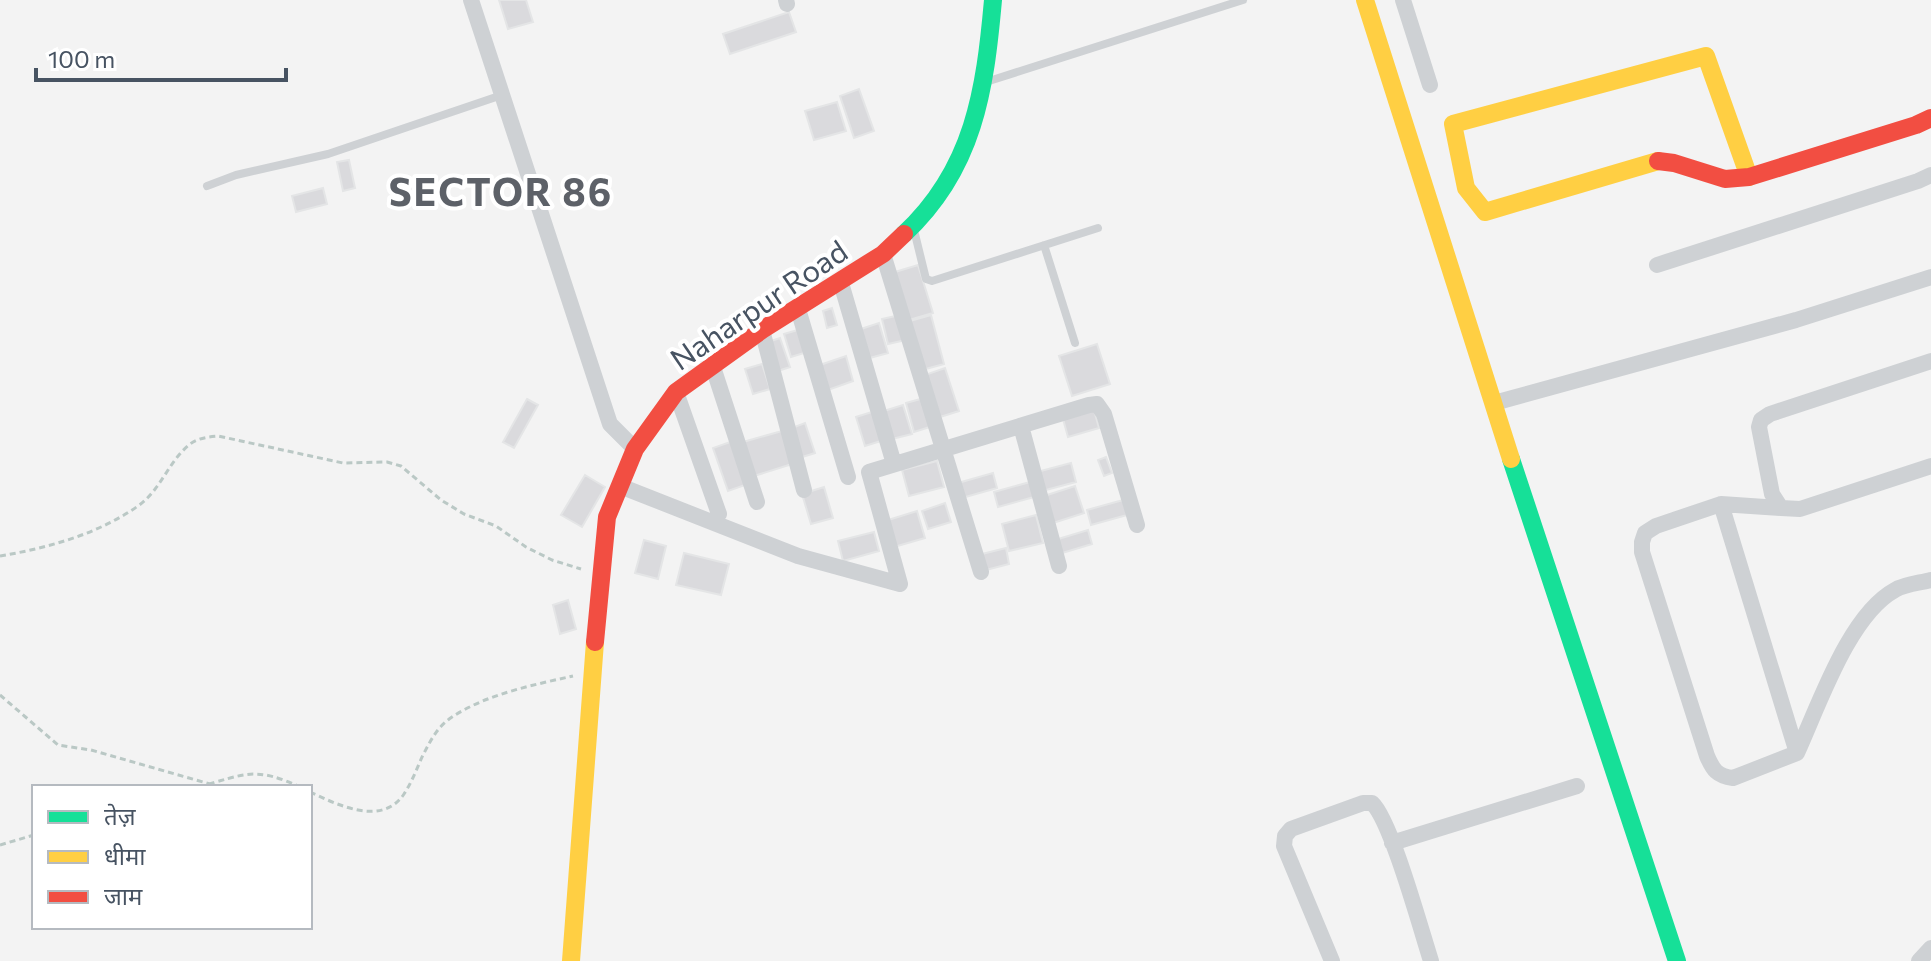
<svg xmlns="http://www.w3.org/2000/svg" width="1931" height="961" font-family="Commissioner,'Noto Sans Devanagari',sans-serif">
<rect width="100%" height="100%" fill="#f3f3f3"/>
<path fill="#dadadd" stroke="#e4e5e6" stroke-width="2" d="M499 0H526L533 22 508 29Z
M789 12 796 32 730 54 723 34Z
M859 89 874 131 854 138 840 96Z
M837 102 846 131 814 140 805 111Z
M349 160 355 188 343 191 337 162Z
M323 188 327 204 296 212 292 196Z
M918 265 933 313 909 320 895 272Z
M832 308 837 325 827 328 823 311Z
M900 315 906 340 888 344 882 319Z
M931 315 944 364 922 370 910 321Z
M879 323 888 353 866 359 858 330Z
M801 329 807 352 791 357 784 334Z
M780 338 790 367 778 371 768 342Z
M1097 344 1110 384 1072 396 1059 356Z
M846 356 853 381 828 390 820 365Z
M762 364 770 389 753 394 745 369Z
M945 368 959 411 937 418 922 376Z
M924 398 933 426 914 432 906 403Z
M527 399 538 405 514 448 503 442Z
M903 405 912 434 892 439 884 411Z
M1094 410 1099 428 1068 437 1063 419Z
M875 411 884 440 865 446 856 417Z
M805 423 815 453 799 458 789 429Z
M782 431 792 464 754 476 743 442Z
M733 441 748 484 728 491 713 448Z
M1106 457 1112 473 1104 476 1098 460Z
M937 461 944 487 909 496 902 470Z
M1071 463 1076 482 1042 491 1037 472Z
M993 473 997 488 962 498 958 483Z
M585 475 605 487 582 527 561 515Z
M1030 482 1034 497 998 507 994 492Z
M1075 486 1084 513 1050 524 1041 497Z
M824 487 833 518 811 524 802 494Z
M1123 500 1127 515 1091 525 1087 510Z
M945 503 951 522 928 529 922 511Z
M917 511 925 538 894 547 885 521Z
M1036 515 1043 543 1009 551 1002 524Z
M1088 530 1092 544 1059 554 1055 540Z
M874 532 879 551 843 561 838 541Z
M644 540 666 546 658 579 635 573Z
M1006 548 1009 564 986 570 982 554Z
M684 553 729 564 721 595 676 585Z
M568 600 576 629 560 634 553 605Z"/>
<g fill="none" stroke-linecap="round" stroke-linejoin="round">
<path stroke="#bac8c5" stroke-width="3" stroke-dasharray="6 4" stroke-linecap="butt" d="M0 556C48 548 98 534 138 506 161 490 168 462 189 445 197 438 208 437 218 436L343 463 387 462 401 466 441 500 464 514 496 526 526 547 552 560 581 569
M0 695 58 745 91 750 210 784
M199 787C245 774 255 766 300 787
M310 792C338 805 382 827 404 794 412 782 417 768 423 755 431 740 437 727 452 717 487 694 533 685 573 676
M0 845 34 835"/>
<path stroke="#ced1d4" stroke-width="8" d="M989 81 1243 0
M207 186 236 175 328 154 502 95
M914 230 926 279 932 281 1098 228
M1044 245 1075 343"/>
<path stroke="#ced1d4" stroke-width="16" d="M471 0 610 424 635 449
M786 0 787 4
M1403 0 1430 85
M883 254 981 572
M1657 265 1918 181 1931 175
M841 283 894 464
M798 309 848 477
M762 330 804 490
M1931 361 1770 414 1761 420 1759 427 1772 494 1781 508 1800 509 1931 466
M712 364 757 502
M676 392 719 514
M1494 403 1796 320 1931 277
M1021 426 1059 566
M620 486 798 556 900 584
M1721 504 1797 753
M1781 508 1721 504 1656 526 1645 533 1642 542V552L1707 756C1713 770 1717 776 1733 778L1797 753C1819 705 1849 615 1895 590 1905 584 1920 583 1931 580
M900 584 869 472 1089 405 1097 404 1104 414 1137 525
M1392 843 1577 786
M1332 961 1284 846 1285 836 1291 829 1363 803H1372C1391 820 1421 930 1431 961
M1919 961 1931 948"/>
<path stroke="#16e098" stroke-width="18" d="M904 234C974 169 985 90 993 0
M1511 459 1677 961"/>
<path stroke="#ffcf43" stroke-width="18" d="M1365 0 1511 459
M1658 161 1485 212 1466 188 1453 124 1706 56 1749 177
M571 961 595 642"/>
<path stroke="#f24e42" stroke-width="18" d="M1658 161 1674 163 1725 179 1749 177 1916 125 1931 118
M595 642 607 517 635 449 676 392 762 330 883 254 904 234"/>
</g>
<g text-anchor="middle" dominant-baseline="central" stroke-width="8" stroke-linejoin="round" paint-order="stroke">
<g font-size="30" fill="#475362" stroke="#fff">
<text transform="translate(758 304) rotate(-34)">Naharpur Road</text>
</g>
<g font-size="38" font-weight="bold" letter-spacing="2" fill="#5d6168" stroke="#fff">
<text x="501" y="190">SECTOR 86</text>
</g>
</g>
<rect x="32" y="785" width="280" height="144" fill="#ffffff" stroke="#b5bac0" stroke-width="2"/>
<rect x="48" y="811" width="40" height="12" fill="#16e098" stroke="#b5bac0" stroke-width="2"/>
<text x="104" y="825" font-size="24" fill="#475362">तेज़</text>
<rect x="48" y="851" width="40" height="12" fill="#ffcf43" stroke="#b5bac0" stroke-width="2"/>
<text x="104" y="865" font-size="24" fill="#475362">धीमा</text>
<rect x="48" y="891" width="40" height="12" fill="#f24e42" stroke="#b5bac0" stroke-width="2"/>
<text x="104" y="905" font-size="24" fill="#475362">जाम</text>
<path d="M36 68v12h250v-12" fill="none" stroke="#475362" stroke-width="4"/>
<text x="48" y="68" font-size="24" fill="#475362" stroke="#ffffff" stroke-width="6" paint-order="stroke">100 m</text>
</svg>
